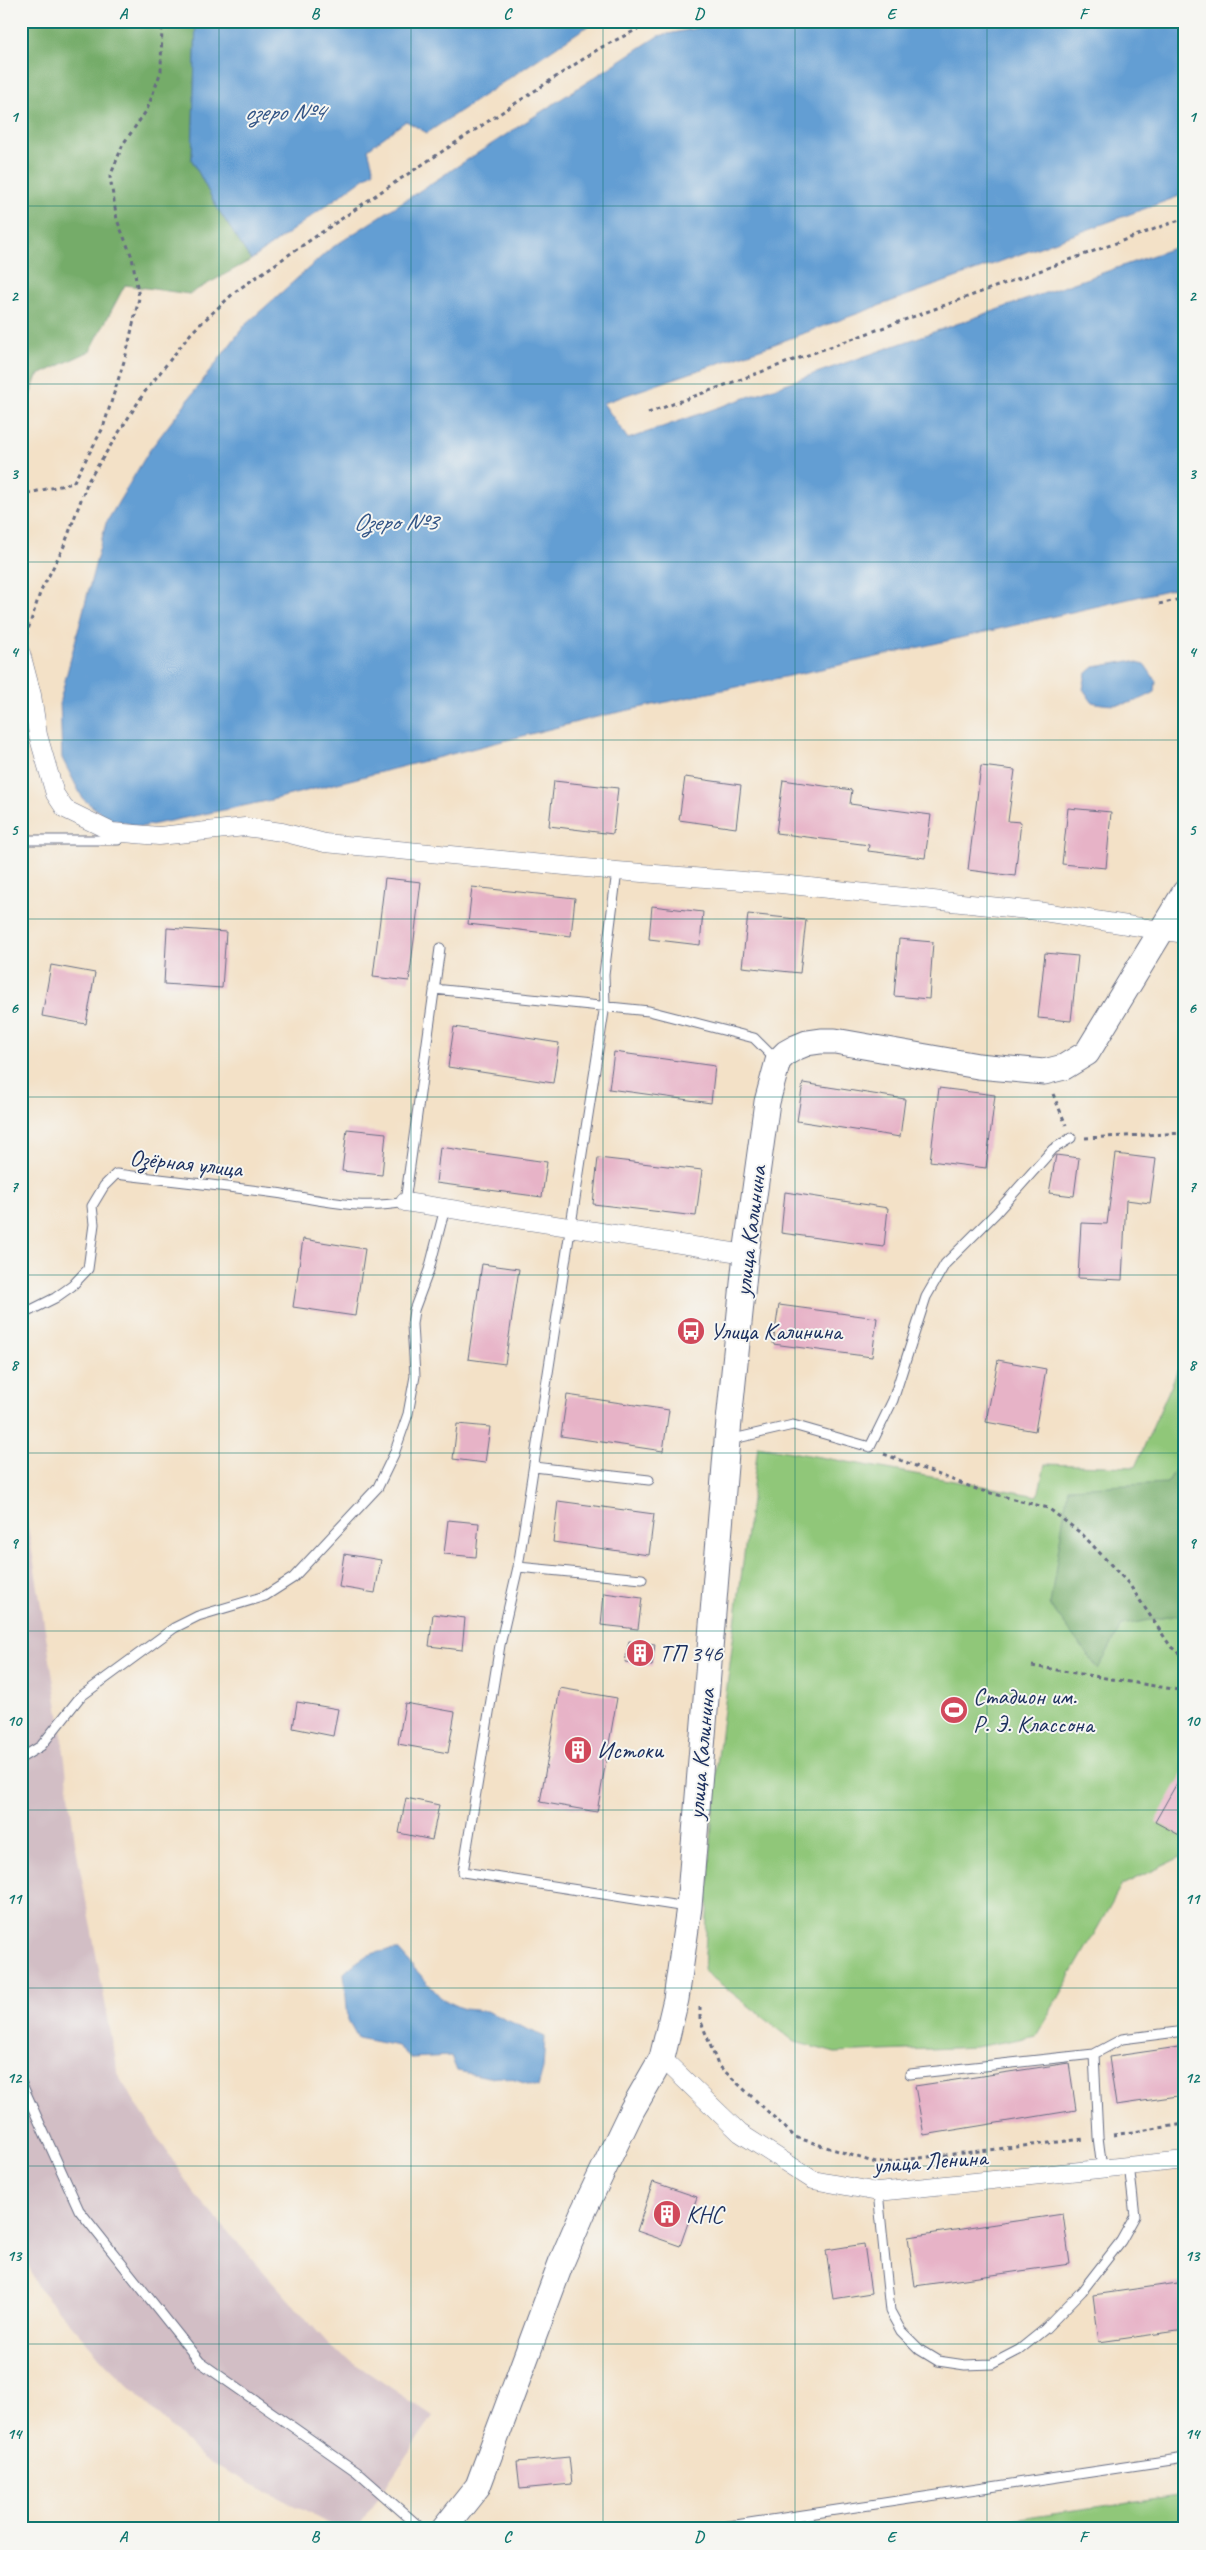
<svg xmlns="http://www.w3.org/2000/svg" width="1206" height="2550" font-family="Caveat,sans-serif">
<rect width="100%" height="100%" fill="#f6f6f2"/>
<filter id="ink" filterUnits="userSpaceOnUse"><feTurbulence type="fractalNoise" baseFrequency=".02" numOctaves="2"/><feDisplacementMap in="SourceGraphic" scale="10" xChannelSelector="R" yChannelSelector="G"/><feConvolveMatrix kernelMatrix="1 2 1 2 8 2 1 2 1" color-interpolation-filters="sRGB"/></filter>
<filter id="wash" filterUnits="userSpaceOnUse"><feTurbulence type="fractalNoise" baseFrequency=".0096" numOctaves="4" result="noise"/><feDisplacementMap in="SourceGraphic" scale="20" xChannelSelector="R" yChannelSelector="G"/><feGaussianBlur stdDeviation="1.12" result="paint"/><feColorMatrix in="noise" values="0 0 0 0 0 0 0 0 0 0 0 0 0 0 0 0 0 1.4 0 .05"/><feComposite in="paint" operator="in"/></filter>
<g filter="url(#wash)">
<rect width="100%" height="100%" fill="#f3e1c7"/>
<path fill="#d2bec5" d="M21 1485 60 1720 75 1842 119 2077 195 2195 333 2349 433 2416 357 2529H340L203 2459 106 2364 37 2286 21 2247Z"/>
<path fill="#90c779" stroke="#567b6c" d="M1185 1354V1855L1122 1885 1036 2036 976 2047 835 2053 795 2042 704 1971 714 1787 758 1446 1038 1496 1045 1464 1135 1467Z
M1185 2495V2529H950Z"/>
<path fill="#74ac69" stroke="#486e64" d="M21 21H196L192 160 216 206 251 260 189 294 125 285 90 351 37 376 21 420Z
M1185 1454V1614L1122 1625 1098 1669 1050 1605 1068 1488 1167 1483Z"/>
<path fill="#639ed3" stroke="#3f6698" d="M196 21H599L589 25 427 133 406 121 368 149 374 171 251 260 216 206 192 160Z
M734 21H1185V194L769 346 603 403 628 439 1185 244V586L868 659 601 716 267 801 141 827 107 818 83 799 62 758 60 700 106 523 149 451 245 325 330 249 658 36Z
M1129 661 1145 665 1156 681 1155 692C1134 704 1116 708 1092 702L1083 689 1086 674 1094 667Z
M398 1950 442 1999 464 2009 486 2011 545 2037 543 2069 538 2087 501 2076 489 2077 457 2071 451 2056 411 2058 398 2046 358 2038 348 2020 344 1973C362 1956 372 1951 398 1950Z"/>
<g id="blocks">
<path fill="#e7b3c7" d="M981 766 1015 770 1008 821 1021 822 1015 876 968 870Z
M685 777 741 785 736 828 679 820Z
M783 780 852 790 850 804 931 815 925 858 868 851 869 845 776 833Z
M554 781 618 788 613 834 549 826Z
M1068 808 1111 812 1106 868 1062 864Z
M385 878 421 882 409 981 373 977Z
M472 887 575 898 571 936 468 924Z
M652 906 703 912 700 945 649 939Z
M748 914 806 920 800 973 742 967Z
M167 928 226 932 222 988 164 984Z
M899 939 933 942 929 999 894 996Z
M1045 953 1078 956 1071 1021 1038 1018Z
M51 965 95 973 86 1024 42 1016Z
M454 1027 559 1043 553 1083 448 1067Z
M614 1052 715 1066 711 1103 609 1089Z
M803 1083 905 1099 900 1137 797 1121Z
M939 1088 995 1095 986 1168 930 1161Z
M347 1129 386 1133 382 1175 342 1171Z
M440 1147 547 1162 542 1197 436 1183Z
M1116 1154 1156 1159 1150 1203 1126 1200 1122 1280 1078 1278 1081 1223 1107 1224Z
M1056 1155 1079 1158 1074 1196 1049 1193Z
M598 1158 702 1170 696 1216 593 1204Z
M785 1192 888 1208 884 1247 781 1233Z
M303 1239 365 1249 355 1316 293 1307Z
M482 1264 519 1269 505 1364 468 1359Z
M779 1305 877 1318 872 1357 773 1344Z
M998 1360 1046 1369 1035 1431 986 1422Z
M567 1395 669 1410 663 1451 561 1436Z
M457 1424 490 1427 485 1463 453 1459Z
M558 1501 654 1514 649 1555 553 1542Z
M448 1520 479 1523 476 1557 444 1554Z
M344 1554 381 1560 375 1593 339 1587Z
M604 1593 642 1598 638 1629 601 1625Z
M433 1614 465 1618 462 1650 429 1646Z
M629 1641 655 1644 652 1666 625 1662Z
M560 1688 617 1698 597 1812 540 1802Z
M297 1702 338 1709 333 1736 293 1728Z
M405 1703 455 1712 448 1753 398 1744Z
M1185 1769V1838L1155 1822Z
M406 1798 439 1805 432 1840 399 1833Z
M1185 2046V2095L1116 2105 1109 2057Z
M1069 2063 1076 2110 924 2135 915 2086Z
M653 2182 697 2197 680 2246 637 2231Z
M1063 2214 1070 2264 915 2286 908 2237Z
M864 2244 871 2293 833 2299 826 2250Z
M1185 2282V2330L1099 2342 1093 2295Z
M569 2457 572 2484 520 2489 517 2462Z"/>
</g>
</g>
<g filter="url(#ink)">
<use href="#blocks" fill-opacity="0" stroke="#676d83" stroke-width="1"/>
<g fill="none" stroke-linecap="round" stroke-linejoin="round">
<defs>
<path id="lane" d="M21 840H118
M617 871 604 974 605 1005 518 1567 500 1645 463 1872 686 1907
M434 989 649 1011 754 1038 777 1061
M21 1315 55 1298 72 1286 88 1269 94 1224 92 1206 104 1186 116 1174C169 1180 223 1186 276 1193 322 1200 358 1211 405 1202L440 948
M729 1440 793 1425 870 1447 893 1400 926 1297 945 1264 996 1213 1053 1149 1071 1138
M534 1467 649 1480
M518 1567 642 1579
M21 1758 41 1746 80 1697 174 1628 198 1616 265 1596 293 1578 378 1487 394 1454 408 1414 415 1376 412 1324 414 1310 429 1270 445 1208
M1094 2054 1122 2039 1185 2031
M910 2074 1094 2054 1098 2137 1102 2169
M21 2082 79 2210 200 2362 357 2472 422 2529
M878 2192 890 2311 901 2331 920 2350 938 2361 965 2365 992 2364 1019 2350 1045 2329 1082 2291 1121 2241 1135 2216 1129 2165
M709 2529 1185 2458"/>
<path id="street" d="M21 653 32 695 38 735 55 794 65 809 112 832 159 836 245 827 282 832 325 843 617 871 781 884 1037 911 1185 934
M405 1202 746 1254
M662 2058 740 2133 813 2180 878 2192 1185 2160"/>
<path id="secondary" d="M444 2529 478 2486 561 2263 583 2212 632 2110 662 2058 676 1999 689 1907 727 1441 746 1254 767 1102 778 1061 786 1053 795 1048 807 1043 821 1041H835L978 1066 1044 1072 1064 1067 1087 1053 1185 892"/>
</defs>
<use href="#lane" stroke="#676d83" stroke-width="11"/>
<use href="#street" stroke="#676d83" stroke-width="19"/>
<use href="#secondary" stroke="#676d83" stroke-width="27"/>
<path stroke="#676d83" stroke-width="3" stroke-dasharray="4 4" stroke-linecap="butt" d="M648 413 1185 218
M21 499 29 493 73 483 103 428 126 355 139 298 132 257 117 220 110 177 123 144 147 110 161 71 162 21
M1159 604 1185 598
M26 636 40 593 64 546 88 481 144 393 192 332 236 291 382 191 600 48 654 21
M1053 1094 1066 1125
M1085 1138 1185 1133
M884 1454 979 1490 1048 1508 1082 1534 1129 1584 1171 1647 1185 1658
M1032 1666 1185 1691
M700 2007V2019L718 2065 795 2137 876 2163 1084 2139
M1113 2135 1185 2124"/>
<use href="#lane" stroke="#fff" stroke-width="9"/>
<use href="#street" stroke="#fff" stroke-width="18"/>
<use href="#secondary" stroke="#fff" stroke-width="25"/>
</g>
</g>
<path fill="none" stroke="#0f766e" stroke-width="1" stroke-opacity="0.55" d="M219 21V2529M411 21V2529M603 21V2529M795 21V2529M987 21V2529M21 206H1185M21 384H1185M21 562H1185M21 740H1185M21 919H1185M21 1097H1185M21 1275H1185M21 1453H1185M21 1631H1185M21 1810H1185M21 1988H1185M21 2166H1185M21 2344H1185"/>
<defs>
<symbol id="bus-disc" viewBox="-11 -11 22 22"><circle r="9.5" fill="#d1495b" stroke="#f6f6f2"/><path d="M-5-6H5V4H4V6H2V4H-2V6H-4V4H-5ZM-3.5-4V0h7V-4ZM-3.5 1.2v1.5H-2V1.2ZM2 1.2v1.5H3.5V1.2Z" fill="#fff"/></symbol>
<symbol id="building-disc" viewBox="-11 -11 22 22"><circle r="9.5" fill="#d1495b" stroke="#f6f6f2"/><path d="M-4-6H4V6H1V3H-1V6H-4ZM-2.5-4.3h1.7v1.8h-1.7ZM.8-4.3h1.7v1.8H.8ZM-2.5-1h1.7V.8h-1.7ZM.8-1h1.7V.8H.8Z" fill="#fff"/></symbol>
<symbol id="stadium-disc" viewBox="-11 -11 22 22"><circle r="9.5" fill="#d1495b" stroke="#f6f6f2"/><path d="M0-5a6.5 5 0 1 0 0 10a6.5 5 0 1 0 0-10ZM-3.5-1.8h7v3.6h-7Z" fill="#fff"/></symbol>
</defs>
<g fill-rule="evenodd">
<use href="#bus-disc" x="675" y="1315" width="32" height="32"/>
<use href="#building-disc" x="624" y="1637" width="32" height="32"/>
<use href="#stadium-disc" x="938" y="1694" width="32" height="32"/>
<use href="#building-disc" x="562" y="1734" width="32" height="32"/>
<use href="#building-disc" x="651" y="2198" width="32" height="32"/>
</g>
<g text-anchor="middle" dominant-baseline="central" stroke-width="4" stroke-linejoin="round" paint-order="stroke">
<g font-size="24" fill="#1b2f5e" stroke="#f6f6f2">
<text transform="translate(186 1163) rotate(6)">Озёрная улица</text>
<text transform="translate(750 1231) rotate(-83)">улица Калинина</text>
<text transform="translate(701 1754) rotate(-85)">улица Калинина</text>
<text transform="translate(930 2161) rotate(-4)">улица Ленина</text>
</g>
<g font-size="24" fill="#1b2f5e" stroke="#f6f6f2" text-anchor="start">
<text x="710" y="1331">Улица Калинина</text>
<text x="659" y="1653">ТП 346</text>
<text x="973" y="1696">Стадион им.<tspan x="973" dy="28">Р. Э. Классона</tspan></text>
<text x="597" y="1750">Истоки</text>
<text x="686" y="2214">КНС</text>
</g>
<g font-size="25" font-style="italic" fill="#345687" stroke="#f6f6f2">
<text x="284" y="112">озеро №4</text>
<text x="395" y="522">Озеро №3</text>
</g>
</g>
<rect width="1206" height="2550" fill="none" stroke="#f6f6f2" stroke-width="55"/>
<rect x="28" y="28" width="1150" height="2494" fill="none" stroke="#0f766e" stroke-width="2"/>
<g font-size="16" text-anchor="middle" font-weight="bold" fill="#0f766e">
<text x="123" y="19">A</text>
<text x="315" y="19">B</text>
<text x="507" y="19">C</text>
<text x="699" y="19">D</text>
<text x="891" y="19">E</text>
<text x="1083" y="19">F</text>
<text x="14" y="122">1</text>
<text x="1192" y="122">1</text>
<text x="14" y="301">2</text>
<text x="1192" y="301">2</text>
<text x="14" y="479">3</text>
<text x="1192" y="479">3</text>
<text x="14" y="657">4</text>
<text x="1192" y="657">4</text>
<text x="14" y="835">5</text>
<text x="1192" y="835">5</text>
<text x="14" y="1013">6</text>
<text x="1192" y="1013">6</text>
<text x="14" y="1192">7</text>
<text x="1192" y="1192">7</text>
<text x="14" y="1370">8</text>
<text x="1192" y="1370">8</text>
<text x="14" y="1548">9</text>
<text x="1192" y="1548">9</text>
<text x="14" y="1726">10</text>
<text x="1192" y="1726">10</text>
<text x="14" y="1904">11</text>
<text x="1192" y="1904">11</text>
<text x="14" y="2083">12</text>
<text x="1192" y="2083">12</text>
<text x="14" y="2261">13</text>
<text x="1192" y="2261">13</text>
<text x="14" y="2439">14</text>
<text x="1192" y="2439">14</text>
<text x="123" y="2542">A</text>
<text x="315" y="2542">B</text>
<text x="507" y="2542">C</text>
<text x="699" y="2542">D</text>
<text x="891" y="2542">E</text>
<text x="1083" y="2542">F</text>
</g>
</svg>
